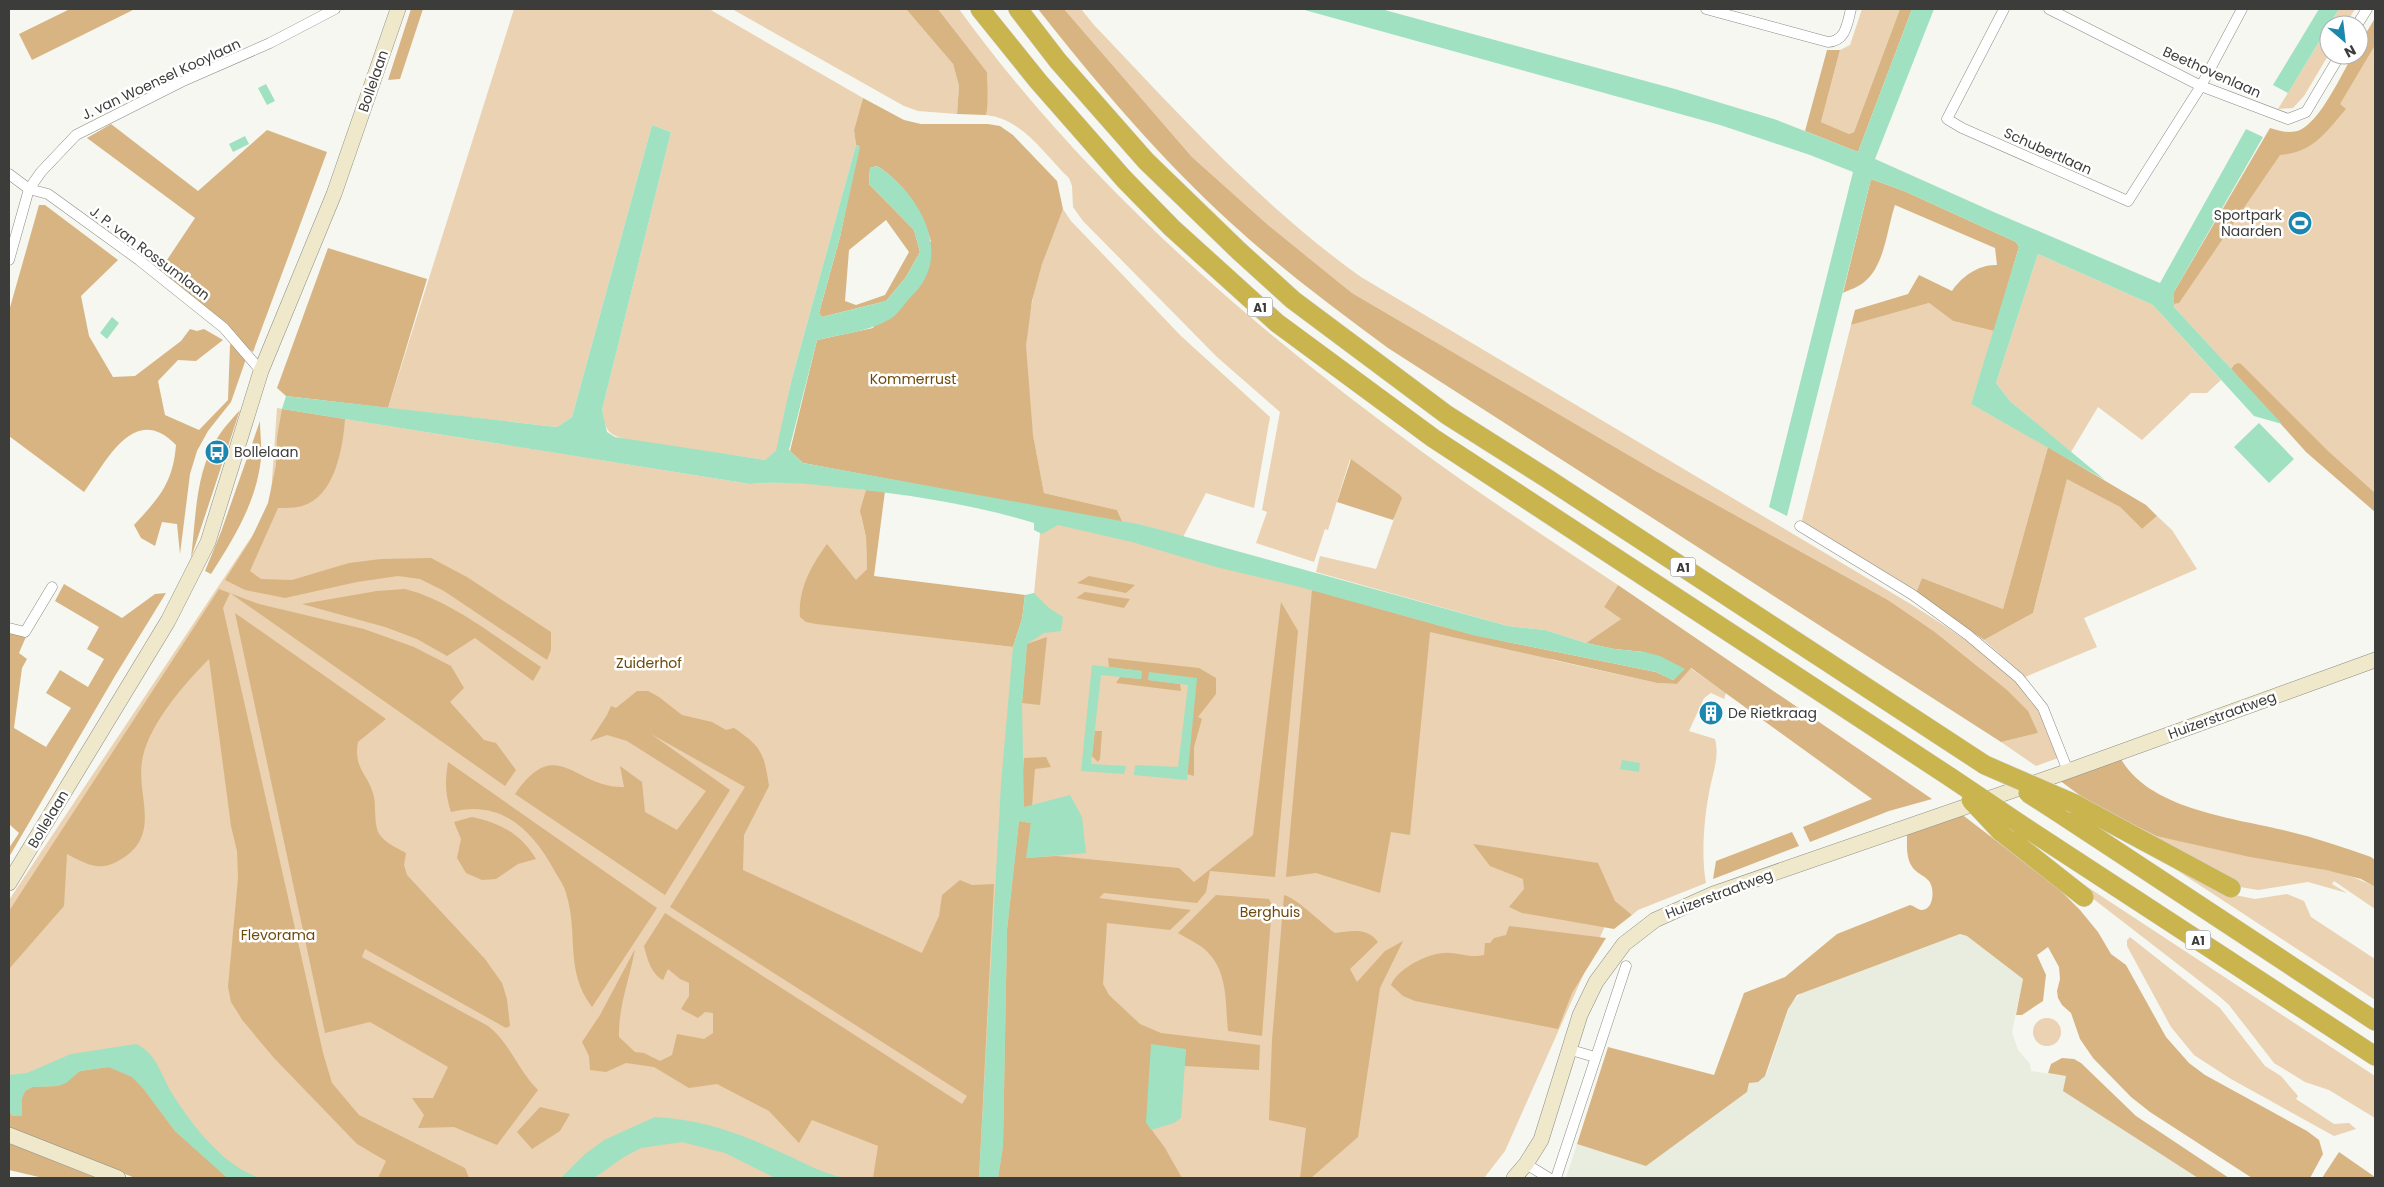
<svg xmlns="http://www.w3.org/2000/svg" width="2384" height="1187" font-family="Poppins,sans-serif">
<rect width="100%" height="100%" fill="#f5f7f0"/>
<path fill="#e9eddf" d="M1960 934 1967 936 2023 979 2012 1032 2018 1050 2030 1064 2031 1071 2066 1076 2064 1091 2198 1178H1566L1577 1144 1646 1165 1747 1092 1749 1083 1761 1079 1767 1073 1790 1004 1802 992Z"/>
<path fill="#ead2b2" d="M514 9H709L863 98 854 130 856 145 791 382 777 451 765 460 633 441C610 435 606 435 602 410L671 132 652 125 572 417 557 427 388 408Z
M732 9H906L953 64 959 86 957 114 918 111 904 106Z
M938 9H959C1085 183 1248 324 1421 451 1485 498 1552 541 1618 585L1604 607 1621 619 1586 643 1545 630 1508 626 1316 572 1320 556 1376 569 1394 519 1350 459 1328 530 1325 529 1314 562 1256 543 1267 512 1262 510 1280 412 1217 357 1083 221 1073 207 1072 186 1069 178C1044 154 1023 119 986 115 989 105 986 85 987 72Z
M1064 9H1081L1094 25C1178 113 1261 206 1361 277L1914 606C1953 631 2013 669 2037 709 2046 724 2052 742 2058 758L2036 766 2001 742 2038 733 1980 668 1935 632 1888 600 1654 470 1352 293 1268 225 1192 157Z
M1862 9H1900L1854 132 1849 134 1821 122 1840 50 1850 45Z
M2339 9H2355L2345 25H2330Z
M2329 26V54L2304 96 2293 108 2278 109Z
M2375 36V508L2234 365 2231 369 2174 307V304L2177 303 2275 143 2309 136Z
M1063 209 1071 221 1181 336 1270 417 1254 508 1206 493 1183 537 1143 525 1123 523 1117 510 1044 493C1035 445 1023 394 1026 345 1030 298 1043 252 1063 209Z
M2038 254 2153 305 2221 380 2207 393H2191L2142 440 2098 407 2071 452 2010 401 1996 383Z
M1929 303 1953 321 1994 331 1971 404 2048 447 2003 609 1922 578 1916 593 1801 524 1851 325Z
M277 408 750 484C789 480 827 485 866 490L861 516 866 537 867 569 856 581 851 574 840 626 1013 647V657L1021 659 1034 593 1042 514 1437 615 1553 660 1657 683 1677 684 1690 668 1726 693 1724 699 1711 693 1704 698 1689 731 1715 739C1720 758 1712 774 1709 793 1704 819 1701 857 1706 883L1638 910 1632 915 1625 910 1605 926 1505 1151 1484 1178H139L9 1128V900L270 509Z
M2067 478 2120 507 2142 529 2157 516 2172 530 2197 569 2084 618 2097 647 2025 677 1984 640 2033 613Z
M2156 836C2188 842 2218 850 2250 856 2291 865 2337 866 2375 887V909L2334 881 2332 884 2347 893 2308 882 2258 890 2240 887 2153 841Z
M2146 850 2235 895 2255 899 2287 894 2304 901 2311 917 2375 959V1000Z
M2051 863 2375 1076V1118L2329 1090 2305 1082 2274 1063 2229 1005 2219 996 2056 870Z
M2130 937 2220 1008 2265 1066 2281 1076 2298 1096 2296 1099 2334 1124 2349 1123 2356 1129 2334 1136 2231 1079 2194 1055 2171 1027 2127 946V940Z
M2033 1032a14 14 0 1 1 28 0a14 14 0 1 1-28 0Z"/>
<path fill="#d8b482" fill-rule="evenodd" d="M70 9H135L32 60 19 34Z
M411 9H423L400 79 388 80Z
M906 9H938L987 72C987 85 989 105 986 115L957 114 959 86 953 64Z
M1038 9H1064L1192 157 1268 225 1352 293 1654 470 1888 600 1935 632 2007 690 2028 711 2038 733 2001 742 1388 348C1334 308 1280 268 1231 223 1160 158 1097 84 1038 9Z
M1900 9H1912L1858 152 1805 131 1827 50H1840L1821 122 1849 134 1854 132Z
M2375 18V45L2340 104 2346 109C2325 133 2314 152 2280 155L2179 303 2174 304V292L2270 128C2279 131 2290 134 2300 130 2321 120 2341 75 2353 55H2359V45Z
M863 98 904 120 921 124H988L1000 126 1013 135 1057 181 1063 209 1042 264 1032 301 1026 346 1033 435 1044 493 1117 510 1123 523 803 463 790 451 817 340 873 328 931 241C922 211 904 183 877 166L870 168 869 184 914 230 920 252 906 277 886 301 822 317 819 313 840 237 859 146 856 145 854 130ZM886 220 909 252 885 295 856 305 845 301 849 250Z
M111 124 198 191 267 130 327 152 253 352 155 278 195 218 87 138Z
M1871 179 1904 191 2016 242 2019 247 1994 331 1953 321 1929 303 1851 325 1855 310 1908 294 1919 275 1952 291C1961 277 1979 264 1997 265L1995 248 1895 205C1887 228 1885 267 1863 283 1858 287 1849 290 1843 293Z
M39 205H45L118 260 81 296 89 336 113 377 135 376 181 341 190 329 197 331 204 329 223 340 196 361 178 360 158 381 165 415 199 430 228 400 230 344 247 356 231 402 208 431 197 451 190 474 180 554 177 524 162 522 155 546 141 538 134 525C159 498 173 483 176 445 134 402 107 461 84 492L9 436V311Z
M328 248 427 279 388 408 286 396 277 388Z
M2238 363 2241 364 2329 452 2375 493V512L2306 452 2231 369 2234 365Z
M282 409 345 419C343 447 335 497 302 506 295 508 286 508 278 508L250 571 261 579 292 580 349 563 381 559 431 558 467 577 551 632V650L547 660 444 591 420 579 398 576 357 582 285 598 245 590 225 580 251 539 268 503 276 465 277 437Z
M240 410 191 558C196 518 195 472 218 437 224 427 232 419 240 410Z
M260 421C260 433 262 447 261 459 256 503 234 538 211 574L205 571 221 532Z
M2048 447 2146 505 2157 516 2142 529 2120 507 2067 479 2033 613 1984 640 1916 593 1922 578 2003 609Z
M1351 459 1400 495 1402 498 1393 520 1337 502Z
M866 490 885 491 874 576 1025 595 1022 619 1013 647 816 624 806 622 800 617C798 589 811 566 827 544L856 580 867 569 866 537 860 511Z
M1089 576 1135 585 1126 593 1077 583Z
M64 584 122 618 155 594 166 593 115 676 9 857V848L19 833 9 824V624L28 632 19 653 27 659 22 668 14 728 46 747 71 708 46 693 60 670 88 687 104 659 87 649 99 627 55 601Z
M1618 585 1932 799 1889 811 1810 842 1803 827 1872 799 1691 668 1677 684 1657 683 1430 632 1410 835 1391 832 1380 893 1316 873 1286 877 1312 590 1473 635 1656 672 1673 680 1684 669 1644 652 1614 649 1586 643 1621 619 1604 607Z
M219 589 259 604 364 629 414 647 451 666 464 688 450 702 484 740 496 743 516 770 505 786 230 593 223 608 323 1053 332 1083 359 1115 465 1168 469 1178H378L386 1161 357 1144 274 1058 243 1021 231 1002 228 987 238 878 237 851 231 826 209 659C185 683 151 722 143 756 134 793 163 832 123 858 101 873 88 865 67 854L64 906 9 969V911Z
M405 589C453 601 499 640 541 667L533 681 475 638 447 656 417 639 385 627 302 604 377 591Z
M1085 592 1130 599 1124 608 1076 598Z
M1281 602 1298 631 1275 877 1210 871 1206 892 1197 903 1104 893 1099 898 1191 910 1170 930 1107 923 1103 984 1109 995 1140 1024 1161 1033 1260 1045 1259 1070 1184 1066 1186 1049 1146 1122 1165 1148 1182 1178H998L1003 1146 1007 930 1019 821 1031 823 1027 858 1056 856 1179 868 1194 882 1253 835Z
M235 613 386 719 358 742C353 770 369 774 374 797 376 808 374 821 378 832 383 842 397 848 406 853L404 865 407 875 485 959 502 983 507 999 510 1026 506 1028 365 949 362 957 488 1026C510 1043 518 1070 538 1090L497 1145 454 1127 418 1128 424 1115 412 1098H433L448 1067 370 1022 325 1033Z
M1047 637 1040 705 1022 703 1027 644Z
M1108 658 1199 668 1216 678V694L1198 717 1202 719 1194 747V776L1187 774 1196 678 1148 680 1180 684 1181 691 1116 683 1120 677 1141 679 1142 671 1109 667Z
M637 691H648L659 697 682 715 712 722 726 730 734 728C762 747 764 753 769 786L744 835 743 870 922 953 939 916 942 895 960 880 972 885 994 884 979 1178H873L878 1146 812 1120 799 1143 769 1111 717 1084 689 1088 654 1067 626 1063 606 1072 590 1070 589 1056 582 1042 600 1015 635 949C630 978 618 1007 619 1037L635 1052 644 1053 660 1061 672 1055 677 1034 704 1039 713 1033V1013L705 1012 698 1018 681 1009 689 996V983L680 979 668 969 663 980C651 974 647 958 644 946L665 913 962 1104 967 1096 670 907 745 787 651 734 730 790 665 895 515 794C557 733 574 788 624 787L620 766 642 782 645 812 677 830 706 791 627 741 607 735 590 741 607 715 611 706 616 708Z
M1095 731H1102L1100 759 1098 762 1092 756Z
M1046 757 1051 767 1035 769 1032 806 1024 807 1022 784 1024 758Z
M2121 759C2150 810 2235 818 2287 831 2316 838 2343 847 2371 857L2375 860V887L2361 879 2326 870 2250 857 2156 836 2089 802 2059 780Z
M448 762 657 908 592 1007C564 970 579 934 566 893 564 885 558 877 554 870 532 829 500 799 451 812 445 794 445 781 448 762Z
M1960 813 2059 889 2080 910 2098 932 2111 954 2126 965 2166 1037 2189 1063 2205 1075 2307 1131 2319 1140 2323 1154 2310 1178H2252L2150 1112 2131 1097 2093 1058 2080 1039 2071 1013 2062 1005 2058 998 2057 991 2060 979 2059 967 2048 947 2037 955 2046 975 2043 1001 2022 1015H2016L2023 979 1967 936 1960 934 1797 995 1788 1009 1765 1076 1758 1082 1749 1083 1747 1092 1646 1166 1577 1144 1608 1047 1714 1075 1744 993 1785 977 1837 934 1910 905C1914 906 1917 909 1921 910 1934 911 1935 888 1929 881 1924 875 1915 873 1911 865 1906 856 1907 844 1907 834Z
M472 817C500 823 521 834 536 859L518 864 496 879 482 880 466 873 457 858 461 839 454 822Z
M1792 832 1799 846 1713 879 1716 861Z
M1473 844 1598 863 1615 901 1632 915 1614 929 1522 913 1509 907 1524 889 1523 879 1490 866Z
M1216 895 1269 899 1272 905 1262 1036 1228 1031C1225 1002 1229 968 1202 947 1195 942 1186 938 1178 933Z
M1284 895C1298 899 1321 923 1335 933 1352 931 1367 927 1378 942L1350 969 1357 982 1385 951 1403 941 1380 988 1358 1137 1311 1178H1300L1306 1128 1269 1120 1272 1040Z
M1509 926 1606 938 1572 993 1558 1029 1415 1001 1403 996 1391 985C1398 968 1431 951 1450 953 1463 954 1471 958 1484 955L1485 943H1490L1494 938 1506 935Z
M2062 1058 2074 1059 2081 1063 2136 1116 2229 1178H2198L2063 1091 2066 1076 2048 1073 2051 1064Z
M109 1067 133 1077 143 1088 175 1131 228 1178H135L9 1128V1110L12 1116H22V1098L25 1091 32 1087 58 1086 80 1071Z
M540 1107 570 1114 560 1131 532 1149 517 1132Z
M9 1143 96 1178H43L9 1170Z
M2339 1152 2375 1177V1178H2322Z"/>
<path fill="#a0e1c2" d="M1301 9H1381L1675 89 1777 120 1858 152 1912 9H1934L1875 159 1996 213 2160 283 2246 129 2263 137 2174 292V307L2282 424 2254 416 2153 305 2038 254 1996 383 2010 401 2105 480 1971 404 2019 247 2016 242 1904 191 1871 179 1787 516 1769 507 1853 172 1810 155 1720 125Z
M2319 9H2339L2288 93 2273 85Z
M266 84 275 101 267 105 258 88Z
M652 125 671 132 602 410 607 432 615 437 765 460 776 451 791 382 856 145 860 147 840 237 819 313 822 317 886 301 906 277 920 252 914 230 869 184 870 168 877 166C912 187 948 241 923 282 919 289 913 294 908 300 903 306 897 315 890 319 868 332 841 334 817 340L789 450 803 463 1143 525 1508 626 1545 630 1586 643 1615 649 1644 652 1660 656 1685 669 1673 680 1656 672 1473 635 1300 587 1216 567 1132 542 1058 525 1042 534 1034 530V523C978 506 923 497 865 490 826 486 789 480 750 484L282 409 286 396 557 427 572 417Z
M245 136 249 144 233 152 229 144Z
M112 317 119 323 107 339 100 333Z
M2259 423 2294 459 2269 483 2234 447Z
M1034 593 1049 608 1063 617 1061 631 1044 633 1027 644 1022 703 1024 807 1070 795 1082 817 1086 853 1026 858 1031 823 1019 821 1007 930 1003 1146 998 1178H979L1001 784 1013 647 1022 619 1025 595Z
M1092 665 1142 671 1141 679 1101 675 1091 764 1126 766 1124 774 1081 771Z
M1149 672 1197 678 1187 780 1134 775 1135 765 1178 767 1188 685 1148 680Z
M1622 760 1640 763 1639 772 1620 769Z
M136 1044C157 1053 161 1076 173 1095 193 1126 223 1166 260 1178H228L225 1176 175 1131 143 1088 132 1077 109 1067 80 1071 66 1083 58 1086 32 1087 25 1091 22 1098V1116H12L9 1110V1075L27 1073 71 1054Z
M1151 1044 1186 1049 1181 1118 1174 1123 1151 1130 1146 1122Z
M655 1117C700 1119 739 1133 780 1152 801 1161 823 1174 845 1178H775L725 1153 682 1142 641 1148 624 1157 594 1178H561L585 1154 604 1140Z"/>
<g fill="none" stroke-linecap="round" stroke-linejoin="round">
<defs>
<path id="street" d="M1706 9 1828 42C1846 41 1847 24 1851 9
M2004 9 1947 119 1962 128 2128 201 2201 86 2242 9
M2049 9 2201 86 2288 119 2306 112 2340 55
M2357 25 2367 9
M9 174 29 189 48 194 139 260 224 328 261 371
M9 260 29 189 41 172 76 135 181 82 270 43 335 9
M1800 526 1913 595 1968 635 2019 678 2043 708 2068 771
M9 628 25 632 52 587
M1571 1050 1595 1057
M1526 1164 1549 1178
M1556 1178 1626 966"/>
<path id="secondary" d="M9 883 168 621 208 542 261 371 334 194 398 9
M9 1135 118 1178
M1514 1178 1526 1164 1541 1140 1580 1015 1596 982 1624 944 1655 920 1713 894 2060 774 2375 660"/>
<path id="highway" d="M980 9 1038 81 1124 179 1172 228 1277 323 1433 438 1950 777
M1018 9 1058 61 1146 161 1239 251 1293 300 1447 415 1548 479 1985 765
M2075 804 2231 888
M2056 811 2375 1021
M2020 824 2375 1056
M2000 831 2084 897"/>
</defs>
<use href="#street" stroke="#8b8c86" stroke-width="11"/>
<use href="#secondary" stroke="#8b8c86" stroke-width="16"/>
<use href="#highway" stroke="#d4d4d4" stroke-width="20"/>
<use href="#street" stroke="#fff" stroke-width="10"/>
<use href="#secondary" stroke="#efe8ca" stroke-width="15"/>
<use href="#highway" stroke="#cab44d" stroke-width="19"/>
<defs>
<path id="highway-bridge" d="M1985 765 2075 804
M1950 777 2020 824
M2028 793 2056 811
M1971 800 2000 831"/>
</defs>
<use href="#highway-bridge" stroke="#d4d4d4" stroke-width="20" stroke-linecap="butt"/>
<use href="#highway-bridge" stroke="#cab44d" stroke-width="19"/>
</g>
<defs>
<symbol id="stadium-disc" viewBox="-11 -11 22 22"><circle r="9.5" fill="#1b87ae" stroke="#fff"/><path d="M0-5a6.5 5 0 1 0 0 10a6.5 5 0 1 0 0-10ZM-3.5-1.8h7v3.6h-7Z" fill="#fff"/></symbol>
<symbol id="bus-disc" viewBox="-11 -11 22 22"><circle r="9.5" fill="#1b87ae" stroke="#fff"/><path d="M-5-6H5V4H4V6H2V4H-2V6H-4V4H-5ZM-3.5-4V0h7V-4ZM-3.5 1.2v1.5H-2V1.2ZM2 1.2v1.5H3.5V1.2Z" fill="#fff"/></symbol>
<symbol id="building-disc" viewBox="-11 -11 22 22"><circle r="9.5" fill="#1b87ae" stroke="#fff"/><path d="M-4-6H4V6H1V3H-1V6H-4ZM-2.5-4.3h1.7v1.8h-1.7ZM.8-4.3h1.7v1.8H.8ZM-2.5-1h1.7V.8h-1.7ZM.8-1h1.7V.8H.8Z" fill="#fff"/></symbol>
</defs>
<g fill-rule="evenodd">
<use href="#stadium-disc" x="2286" y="209" width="28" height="28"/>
<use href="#bus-disc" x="203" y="438" width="28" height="28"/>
<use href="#building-disc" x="1697" y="699" width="28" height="28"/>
</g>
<g text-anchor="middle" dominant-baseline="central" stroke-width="5" stroke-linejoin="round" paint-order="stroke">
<g fill="#fff" stroke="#767776" stroke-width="1">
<rect x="1247.5" y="297.5" width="25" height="19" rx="4"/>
<rect x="1670.5" y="557.5" width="25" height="19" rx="4"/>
<rect x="2185.5" y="930.5" width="25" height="19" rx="4"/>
</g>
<g font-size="12" font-weight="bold" fill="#3c3d3b">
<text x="1260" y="307">A1</text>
<text x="1683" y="567">A1</text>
<text x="2198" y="940">A1</text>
</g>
<g font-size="14" fill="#3c3d3b" stroke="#fff">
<text transform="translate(2212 72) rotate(24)">Beethovenlaan</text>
<text transform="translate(161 79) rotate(-25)">J. van Woensel Kooylaan</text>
<text transform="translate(373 81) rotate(-71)">Bollelaan</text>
<text transform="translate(2048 151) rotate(24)">Schubertlaan</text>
<text transform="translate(150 253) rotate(37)">J. P. van Rossumlaan</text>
<text transform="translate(2222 715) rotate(-20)">Huizerstraatweg</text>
<text transform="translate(48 819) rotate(-59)">Bollelaan</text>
<text transform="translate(1719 894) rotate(-21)">Huizerstraatweg</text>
</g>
<g font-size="14" fill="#3c3d3b" stroke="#fff" text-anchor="start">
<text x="2282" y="215" text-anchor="end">Sportpark<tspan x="2282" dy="16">Naarden</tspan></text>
<text x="234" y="452">Bollelaan</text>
<text x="1728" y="713">De Rietkraag</text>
</g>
<g font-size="14" fill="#6d490a" stroke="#fff">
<text x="913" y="379">Kommerrust</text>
<text x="649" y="663">Zuiderhof</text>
<text x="1270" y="912">Berghuis</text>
<text x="278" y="935">Flevorama</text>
</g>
</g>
<rect width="2384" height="1187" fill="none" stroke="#3c3d3b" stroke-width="20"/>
<g transform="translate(2344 40) rotate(152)"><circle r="24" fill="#ffffff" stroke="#b1b1b1"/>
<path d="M0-4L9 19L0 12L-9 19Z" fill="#1b87ae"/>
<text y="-8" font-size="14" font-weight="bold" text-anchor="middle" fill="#3c3d3b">N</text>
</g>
</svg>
